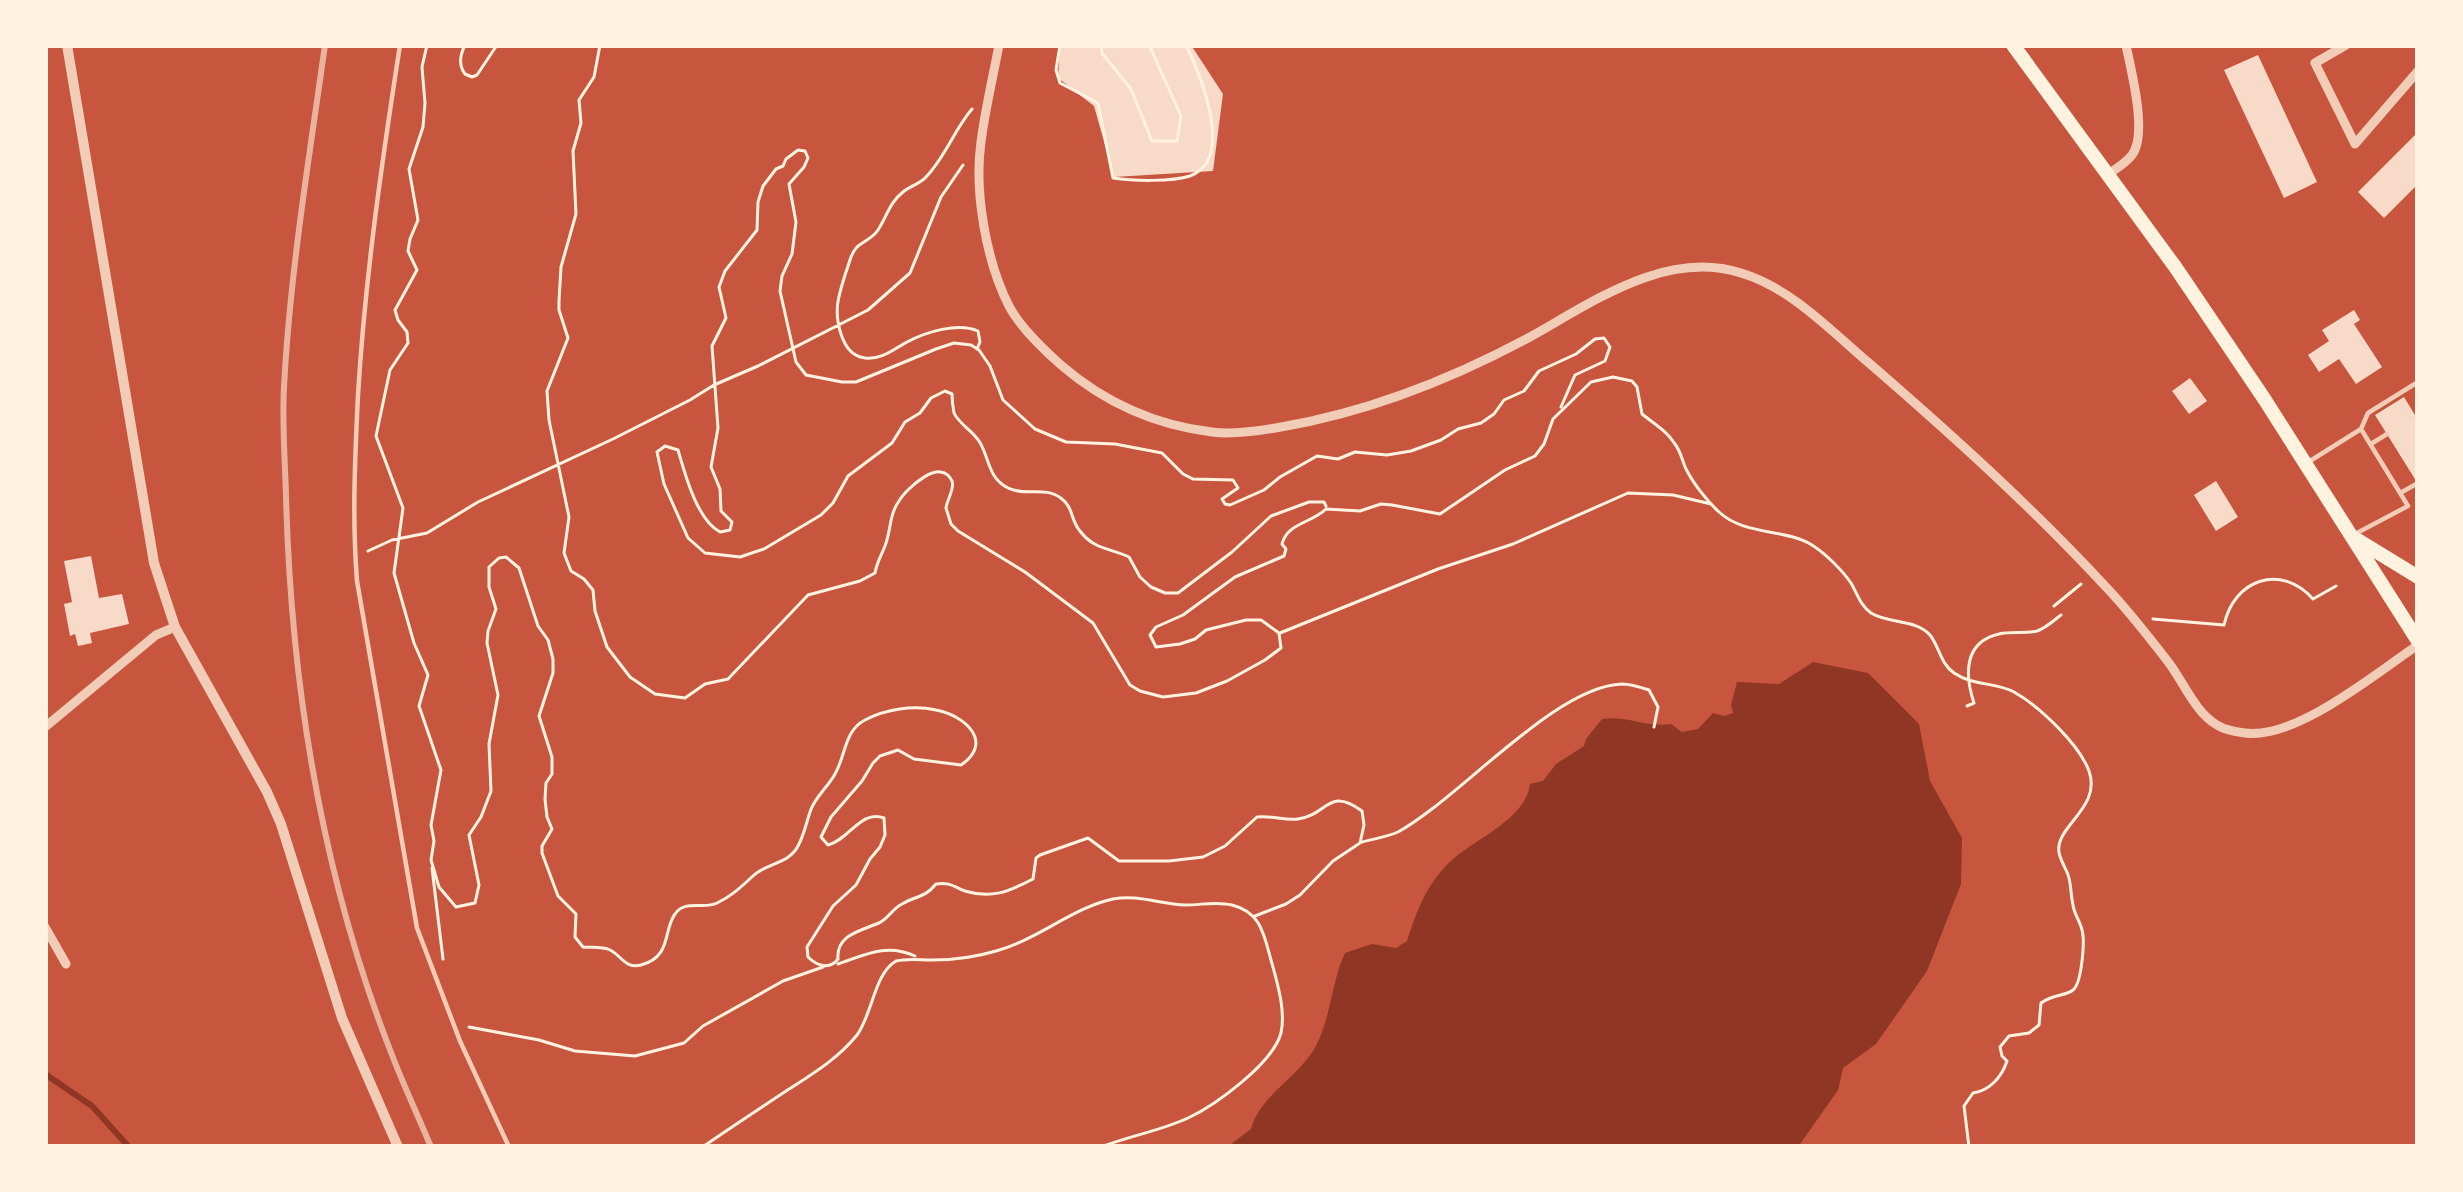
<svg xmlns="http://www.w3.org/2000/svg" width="2463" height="1192" font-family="Lato,sans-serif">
<rect width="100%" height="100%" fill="#c8553d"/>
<path fill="#8f3625" d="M1813 662 1868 673 1919 724 1930 781 1962 838 1961 884 1927 971 1876 1044 1843 1068 1838 1090 1798 1147H1227L1251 1129C1259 1098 1293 1080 1311 1054 1331 1025 1330 985 1345 953L1372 944 1396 948 1407 941C1417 910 1427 883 1452 860 1476 838 1526 819 1530 784L1543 781 1556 764 1584 746 1586 739 1602 719C1627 715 1646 728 1671 724L1682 732 1698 729 1713 713 1724 716 1733 713 1731 705 1737 682 1779 684Z"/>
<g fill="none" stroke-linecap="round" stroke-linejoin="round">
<path stroke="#8f3625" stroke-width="6" d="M45 1074 92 1106 129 1147"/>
</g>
<path fill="#f7dbc8" d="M1060 45H1191L1223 94 1213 171 1114 177 1094 106 1058 78Z
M2258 55 2317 182 2284 198 2224 70Z
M2418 132V184L2384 218 2358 192Z
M2354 310 2360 320 2354 324 2382 367 2356 384 2339 359 2319 372 2308 355 2329 341 2322 330Z
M2190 378 2207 401 2189 414 2172 391Z
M2404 397 2418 420V484L2375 415Z
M2216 481 2238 517 2216 531 2194 495Z
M91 556 99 598 122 594 129 624 90 633 92 643 78 646 75 634 70 636 64 604 72 602 64 561Z"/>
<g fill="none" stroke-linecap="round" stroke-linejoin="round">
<path stroke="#fff3e0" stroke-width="3" d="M427 45 422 67 425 103 423 127 409 169 418 220 410 239 408 251 417 270 395 310 398 320 407 332 408 343 390 370 376 436 403 508 394 573 414 643 428 675 419 706 441 770 431 825 434 841 431 860 439 887 456 907 475 903 479 885 469 835 481 817 491 791 489 744 498 695 487 643 488 631 496 609 489 587V567L499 558 506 557 519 568 538 626 548 640 553 659V673L539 716 552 757V774L546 783 545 799 547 817 552 829 542 846V853L558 896 576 914 575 937 583 947C591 948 602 946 610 950 622 956 625 969 641 965 672 957 663 930 675 914 685 899 704 910 717 903 732 896 742 886 753 876 766 863 789 864 798 846 804 835 806 824 810 812 814 798 828 787 835 774 846 755 844 731 865 720 886 709 913 705 936 710 964 715 995 742 961 765L914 759 898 750 880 756 873 763 862 781 831 817 821 837 828 845C849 840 861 809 884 818L885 835 880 847 870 859 856 885 833 906 807 947 808 957C817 966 830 970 838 959 836 935 860 931 879 923 889 918 892 909 902 904 915 896 925 898 936 884 949 882 953 886 965 891 991 899 1008 892 1033 879L1036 858 1040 855 1088 838 1119 861H1169L1203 857 1225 846 1257 817C1271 815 1285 821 1298 819 1328 815 1328 786 1362 811L1364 825 1360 843 1333 861 1300 895 1286 904 1255 916
M465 45C460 55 458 65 465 74L472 77 477 75 497 45
M600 45 594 77 579 100 581 123 573 151 576 214 561 267 559 301V310L568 338 547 391 549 420 569 517 564 553 571 571 584 579 593 590 595 611 607 647 630 677 655 694 685 698 705 684 728 679 808 595 860 581 875 573C877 562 881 556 885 546 891 531 889 515 899 501 906 489 941 456 952 481 955 488 947 500 946 508L951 524 958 531 1025 572 1093 623 1130 685 1140 691 1163 697 1196 693 1227 681 1265 660 1281 648 1279 633 1261 620H1246L1206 630 1195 639 1180 644 1156 647 1150 635 1156 627 1183 615 1235 577 1284 556 1286 549 1282 544C1287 523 1312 523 1326 509L1360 511 1381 504 1392 505 1440 514 1505 470 1535 456 1544 444 1553 419 1591 382 1613 377 1632 381 1637 387 1642 414C1654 424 1666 430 1675 444 1681 452 1682 460 1686 469 1693 483 1707 501 1719 512 1745 536 1784 528 1812 545 1826 554 1842 570 1851 583 1858 595 1860 605 1871 613 1889 624 1916 619 1930 635 1940 648 1940 663 1954 673 1973 686 1996 682 2014 692 2039 706 2079 744 2089 771 2102 808 2055 826 2059 852 2060 861 2067 869 2069 878 2071 886 2071 896 2073 905 2074 914 2080 921 2082 930 2085 940 2082 983 2073 990 2066 996 2054 994 2041 1003L2039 1025 2029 1033 2009 1036 2000 1047 2002 1056 2007 1061C2002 1077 1989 1091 1973 1093L1964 1106 1969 1147
M1060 45 1056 70 1060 83 1098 103 1113 178C1132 181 1172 182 1190 176 1236 159 1200 74 1186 45
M1101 45 1102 53 1131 89 1152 141H1177L1181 116 1149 45
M972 109C954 130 946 156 926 177 920 184 910 186 903 192 890 202 887 216 878 230 873 238 864 241 857 247 850 254 850 262 846 272 839 294 833 310 841 334 845 346 851 356 865 358 882 360 894 349 907 342 926 332 958 322 978 331L980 342 977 349
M1326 506 1324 502H1309L1271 516 1232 552 1178 593H1165L1151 587 1140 577 1129 557C1111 548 1094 550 1080 531 1071 521 1073 507 1062 499 1045 485 1026 497 1008 488 987 477 990 458 979 441 972 430 959 424 954 413 953 408 952 400 952 394L945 391 931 398 920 413 905 422 892 443 848 476 833 503 821 515 764 549 740 557 705 553 688 538 664 484 657 452 665 446 678 450C685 474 697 520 720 532L730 530 732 522 721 511 720 489 711 467 718 428 712 346 726 318 719 287 725 271 757 230 758 202 763 186 776 169 783 166 786 159 798 150 805 151 808 158 804 167 789 184 796 222 792 254 782 276 780 291 796 362 806 375 842 382H856L936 349 954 343 971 345 979 350 990 366 1003 400 1035 429 1066 442 1115 444 1162 453 1183 474 1193 479 1233 480 1238 488 1222 499 1225 504 1230 505 1264 490 1280 477 1317 456 1338 459 1355 452 1387 455 1411 451 1441 440 1458 429 1481 423 1494 414 1504 400 1524 391 1539 371 1576 354 1595 339 1604 338 1610 347 1605 361 1575 375 1561 407
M368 551 392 540 427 533 478 502 613 439 690 400 714 385 758 366 868 310 910 273 941 197 963 165
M2054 606 2081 584
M2153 619 2224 625C2234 579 2281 563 2313 599L2336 586
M1280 633 1438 569 1513 544 1628 493 1673 495 1711 504
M1967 706 1974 703C1965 676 1963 642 1999 634 2011 631 2025 634 2037 631 2046 628 2053 621 2061 615
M1362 842C1373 839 1387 837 1398 832 1460 798 1555 686 1622 684 1631 684 1640 687 1649 690L1658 707 1654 727
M432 868 443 959
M838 964C865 955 886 943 915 956
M469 1027 539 1040 575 1051 635 1056 684 1043 703 1026 783 981 823 967
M704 1146C730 1128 756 1111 783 1093 809 1076 837 1060 857 1035 873 1013 874 974 896 961 909 958 919 960 932 960 952 960 976 957 996 951 1037 940 1074 907 1113 899 1139 894 1161 905 1186 905 1201 905 1217 901 1232 905 1261 912 1264 935 1271 960 1277 982 1286 1010 1281 1033 1273 1063 1216 1105 1188 1118 1160 1131 1129 1136 1101 1147"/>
<path stroke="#f1ccb7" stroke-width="4.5" d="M400 45C382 161 365 278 358 395 355 458 352 518 357 581L417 928 460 1041 509 1147
M2416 417 2418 415
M2361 429 2368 413 2418 382
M2371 444 2387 434
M2310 461 2361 429 2408 506 2355 534
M2402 492 2418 483"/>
<path stroke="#f1ccb7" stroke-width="9" d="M999 45C993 77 985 110 981 142 974 191 986 261 1009 306 1020 327 1043 349 1061 365 1105 403 1154 425 1212 432 1234 435 1259 431 1281 427 1369 412 1452 379 1530 337 1593 302 1666 249 1741 273 1791 288 1830 330 1869 363 1951 434 2032 507 2106 587 2128 610 2149 637 2169 663 2184 683 2195 712 2217 725 2223 729 2237 732 2245 733 2296 740 2376 673 2418 645
M2346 45 2315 63 2355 144 2418 71
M2108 174C2116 169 2126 163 2132 155 2148 134 2131 70 2126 45
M45 727 156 635 175 627
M45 927 66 964"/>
<path stroke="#f1ccb7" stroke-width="10" d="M67 45 154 563 175 627 267 792 281 824 342 1018 398 1147"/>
<path stroke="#fff3e0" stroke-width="14" d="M2013 45 2176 268 2265 400 2418 641
M2356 539 2418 577"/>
<path stroke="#e9b49f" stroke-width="6" d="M325 45C309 159 290 273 284 387 282 423 285 460 286 496 291 687 322 877 392 1055 404 1086 418 1116 431 1147"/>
</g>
<rect width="2463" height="1192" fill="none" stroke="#fff3e0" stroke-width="96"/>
</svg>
